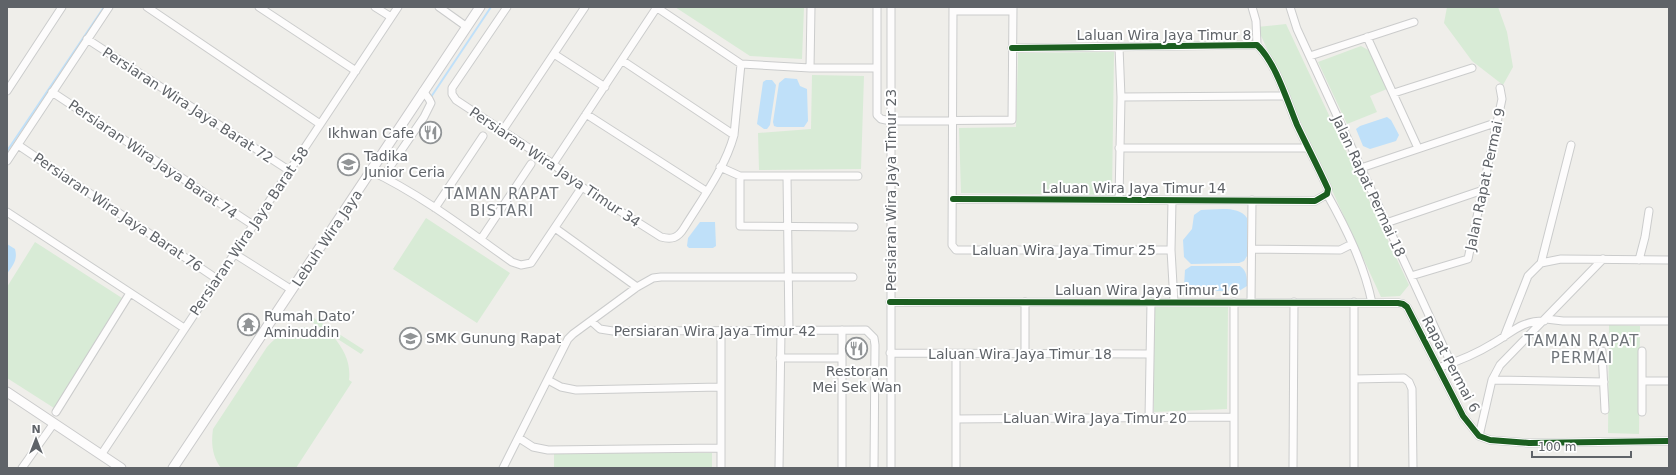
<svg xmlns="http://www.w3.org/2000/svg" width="1676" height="475" font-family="'DejaVu Sans',sans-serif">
<rect width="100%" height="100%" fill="#efeeea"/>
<path fill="#d8ebd6" d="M675 7H804L802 59 750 56Z
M1447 7H1498L1507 32 1513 67 1503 85 1472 61 1444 23Z
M1286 24 1409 285 1400 296 1381 297 1257 27Z
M1361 46 1370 51 1387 89 1370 96 1377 112 1347 124 1318 62Z
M1114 52 1112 195 961 193 959 128 1016 127 1018 53Z
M812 75 864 76 861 169 759 170 758 133 811 129Z
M426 218 510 273 477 323 393 269Z
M35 242 122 298 54 408 7 378V287Z
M1154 305 1228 306 1227 409 1154 412Z
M303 311 364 350 361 354 333 336C344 350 351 362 349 380L352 382 296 468H221C212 456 211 443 213 429L267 347C286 326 305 322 330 334L301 315Z
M1609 325 1640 326 1639 434 1608 433Z
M554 452 712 453V468H554Z"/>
<path fill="#bfe0f9" d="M785 78 797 79 800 86 807 89 808 121 804 127H777L774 126 773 122 779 83Z
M766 80H772L776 85 770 125 767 129H764L757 124 763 82Z
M1387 117 1391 120 1399 135 1396 141 1370 149 1363 146 1356 129 1360 126Z
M1201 210C1215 210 1239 205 1247 218V256L1244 261 1239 263 1191 264 1184 257 1183 240 1192 229 1194 215Z
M700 222H715L716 246 713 248H689L687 246 688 238Z
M7 244 15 249C18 260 13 265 7 274Z
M1191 266H1240C1247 271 1247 277 1247 286L1239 291H1192L1184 286 1185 270Z"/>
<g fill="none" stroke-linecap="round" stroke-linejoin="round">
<path stroke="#bfe0f9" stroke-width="2" d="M431 97 491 7
M7 151 104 7"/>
<defs>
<path id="street" d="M147 7 320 124
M259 7 356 71
M375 7 391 17
M439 7 467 27
M507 7 452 88V94L456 100 553 164 582 187 661 237C672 240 678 238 684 228 702 199 725 168 734 135L741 64
M656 7 741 64 810 68H877
M877 7V115L881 119 891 121 1012 120 1013 7
M953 7 952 245 956 250H1171
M1252 7 1256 21 1257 45
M1290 7 1297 29 1451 363
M953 11H1013
M1367 37 1418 148
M87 39 290 171
M554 54 605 87
M1310 56 1414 22
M623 61 734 135
M810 68 811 7
M7 91 62 7
M52 92 253 225
M1394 93 1472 68
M1121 97 1285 96
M586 114 706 191
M503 130 585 7
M18 145 217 279
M1119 148H1308
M7 161 109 7
M553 164 657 7
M720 167 740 176H858
M1361 168 1498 122
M371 171C420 194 467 230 512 262L521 265 531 263 582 187
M740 176V226L854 227
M787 176 789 331
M383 177 424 117 431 103 429 99 423 91
M1327 194C1346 228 1364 264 1372 303
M953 199 1315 201 1327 194 1328 189C1318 167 1307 146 1297 125 1287 101 1276 63 1257 45L1012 48
M1119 200 1121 97 1119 47
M1172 201 1171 250 1174 302
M435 208 483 136
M7 212 184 328
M1386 223 1483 190
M555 228 637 287
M481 239 531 164
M1252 249 1340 250 1352 244
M235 254 292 290
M1639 260 1645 237 1649 211
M1541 263 1571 145
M1411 276 1468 259 1502 99 1500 88
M890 302 1398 303 1403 304 1407 307 1463 416 1479 436 1490 440 1529 443 1669 441
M1251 302 1252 200
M1354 302V468
M1546 319 1563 321H1669
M591 321 600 329 613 331 866 330 874 338 875 345 874 468
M1504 337 1528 276 1541 263 1561 259 1669 260
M1602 351 1605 410
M890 353 1150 354
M1025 354V302
M780 358H842
M1438 368C1456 362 1476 354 1492 344 1512 333 1520 321 1544 321
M1354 379 1404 378 1409 382 1412 389 1413 468
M548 380 561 387 576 390 720 387
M1492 380 1604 382
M1642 381H1669
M56 412 130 293
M1642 412V351
M1149 418 1151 302
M956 419 1233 417
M1479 436 1492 380 1500 365 1603 259
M519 438 533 447 548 450 720 448
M101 455 398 7
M22 468 54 423
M503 468 568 339 573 334 637 287 653 278 661 277H853
M721 468V332
M779 468 781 331
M842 468V330
M891 468V7
M956 468V354
M1234 468V302
M1293 468 1294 302"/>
<path id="secondary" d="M7 392 121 468
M173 468 480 7"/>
</defs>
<use href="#street" stroke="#cbcccc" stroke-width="9"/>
<use href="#secondary" stroke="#cacacb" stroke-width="11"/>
<use href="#street" stroke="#fdfcfc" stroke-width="7"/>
<use href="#secondary" stroke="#fdfcfc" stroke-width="9"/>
<defs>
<path id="cycleway" d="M953 199 1315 201 1327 194 1328 189C1318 167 1307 146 1297 125 1287 101 1276 63 1257 45L1012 48
M890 302 1398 303 1403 304 1407 307 1463 416 1479 436 1490 440 1529 443 1669 441"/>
</defs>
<use href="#cycleway" stroke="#fff" stroke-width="8"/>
<use href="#cycleway" stroke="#1b5e20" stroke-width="6"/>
</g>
<defs>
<symbol id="restaurant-ring" viewBox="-11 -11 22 22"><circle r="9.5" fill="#fff" stroke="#919496" stroke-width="1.5"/><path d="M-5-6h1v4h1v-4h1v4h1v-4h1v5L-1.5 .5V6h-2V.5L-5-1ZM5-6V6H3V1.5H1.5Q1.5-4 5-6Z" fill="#919496"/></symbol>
<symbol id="school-ring" viewBox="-11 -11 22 22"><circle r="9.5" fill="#fff" stroke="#919496" stroke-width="1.5"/><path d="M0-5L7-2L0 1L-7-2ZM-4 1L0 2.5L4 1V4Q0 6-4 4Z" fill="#919496"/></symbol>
<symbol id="temple-ring" viewBox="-11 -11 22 22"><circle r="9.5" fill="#fff" stroke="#919496" stroke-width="1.5"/><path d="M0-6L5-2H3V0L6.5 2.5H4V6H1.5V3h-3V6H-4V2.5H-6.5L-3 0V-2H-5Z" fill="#919496"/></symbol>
</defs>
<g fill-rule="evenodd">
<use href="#restaurant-ring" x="418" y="120" width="25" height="25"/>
<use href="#school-ring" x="336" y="152" width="25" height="25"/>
<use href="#temple-ring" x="236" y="312" width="25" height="25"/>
<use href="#school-ring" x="398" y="326" width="25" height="25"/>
<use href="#restaurant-ring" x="844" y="336" width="25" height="25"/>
</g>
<g text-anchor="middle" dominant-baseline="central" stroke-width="4" stroke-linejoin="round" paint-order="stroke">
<g font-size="14" fill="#5f6368" stroke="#fff">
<text x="1164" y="35">Laluan Wira Jaya Timur 8</text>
<text transform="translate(188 105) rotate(33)">Persiaran Wira Jaya Barat 72</text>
<text transform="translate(153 159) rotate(34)">Persiaran Wira Jaya Barat 74</text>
<text transform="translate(555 167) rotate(34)">Persiaran Wira Jaya Timur 34</text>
<text transform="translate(1485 179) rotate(-78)">Jalan Rapat Permai 9</text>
<text transform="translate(1369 186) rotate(65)">Jalan Rapat Permai 18</text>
<text x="1134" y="188">Laluan Wira Jaya Timur 14</text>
<text transform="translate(891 190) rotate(-90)">Persiaran Wira Jaya Timur 23</text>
<text transform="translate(118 212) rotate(34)">Persiaran Wira Jaya Barat 76</text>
<text transform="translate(249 231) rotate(-56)">Persiaran Wira Jaya Barat 58</text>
<text transform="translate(327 238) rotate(-56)">Lebuh Wira Jaya</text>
<text x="1064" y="250">Laluan Wira Jaya Timur 25</text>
<text x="1147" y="290">Laluan Wira Jaya Timur 16</text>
<text x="715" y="331">Persiaran Wira Jaya Timur 42</text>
<text x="1020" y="354">Laluan Wira Jaya Timur 18</text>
<text transform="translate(1451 364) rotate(62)">Rapat Permai 6</text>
<text x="1095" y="418">Laluan Wira Jaya Timur 20</text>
</g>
<g font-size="14" fill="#5f6368" stroke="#fff" text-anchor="start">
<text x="414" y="133" text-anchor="end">Ikhwan Cafe</text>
<text x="364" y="156">Tadika<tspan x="364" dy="16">Junior Ceria</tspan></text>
<text x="264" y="316">Rumah Dato’<tspan x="264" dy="16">Aminuddin</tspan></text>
<text x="426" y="338">SMK Gunung Rapat</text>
<text x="857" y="371" text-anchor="middle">Restoran<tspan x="857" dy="16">Mei Sek Wan</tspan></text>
</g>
<g font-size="15" letter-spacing="1" fill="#70757a" stroke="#fff">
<text x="502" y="194">TAMAN RAPAT<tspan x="502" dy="17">BISTARI</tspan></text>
<text x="1582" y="341">TAMAN RAPAT<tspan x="1582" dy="17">PERMAI</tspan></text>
</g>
</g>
<rect width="1676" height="475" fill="none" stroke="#5f6368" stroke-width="16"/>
<g transform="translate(36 439)" stroke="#ffffff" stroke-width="3" paint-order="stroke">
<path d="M0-3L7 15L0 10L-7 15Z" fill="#5f6368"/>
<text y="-6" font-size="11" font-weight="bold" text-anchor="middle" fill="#5f6368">N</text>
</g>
<path d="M1532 451v6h99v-6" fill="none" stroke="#5f6368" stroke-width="2"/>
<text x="1538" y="451" font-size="12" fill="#5f6368" stroke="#ffffff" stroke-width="3" paint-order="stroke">100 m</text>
</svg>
